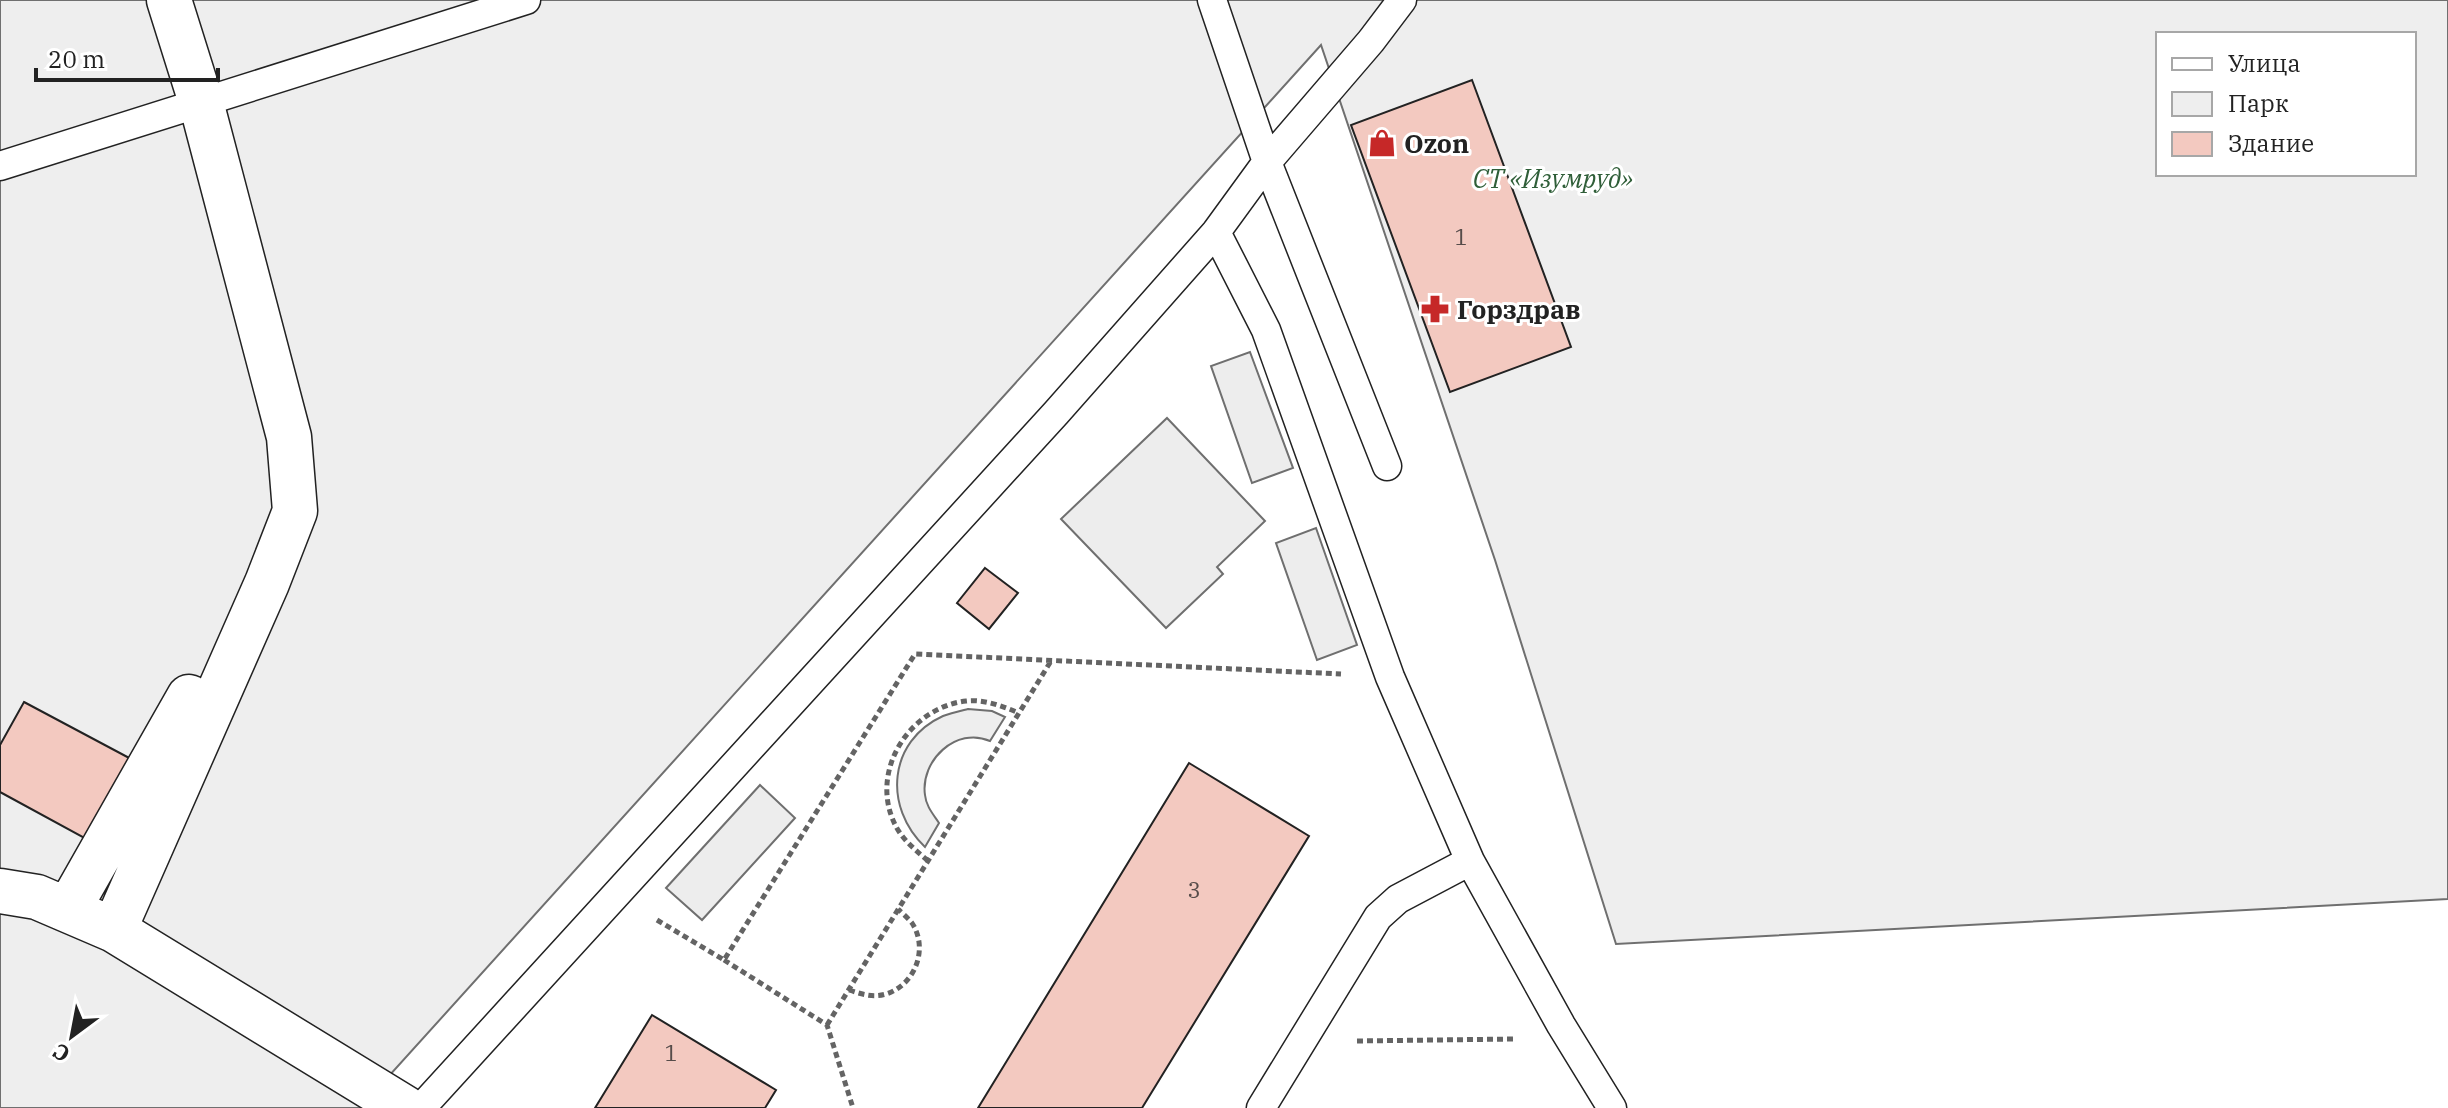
<svg xmlns="http://www.w3.org/2000/svg" width="2448" height="1108" font-family="'IBM Plex Serif',serif">
<rect width="100%" height="100%" fill="#fff"/>
<path fill="#eee" stroke="#6f6f6f" stroke-width="2" fill-rule="evenodd" d="M0 0H2448V899L1616 944 1495 560 1321 45 360 1108H0ZM2158 34H2414V174H2158Z
M968 709 992 711 1005 717 990 741C956 726 920 761 925 795 926 806 933 814 939 823L925 847C883 807 888 741 943 716 951 713 960 711 968 709Z"/>
<path fill="#ededed" stroke="#6f6f6f" stroke-width="2" d="M1250 352 1293 468 1252 483 1211 366Z
M1167 418 1265 521 1217 567 1223 574 1166 628 1061 519Z
M1316 528 1357 645 1317 660 1276 543Z
M760 785 795 818 702 920 666 888Z"/>
<path fill="#f3c9c0" stroke="#222" stroke-width="2" d="M1472 80 1571 347 1450 392 1351 125Z
M985 568 1018 593 989 629 957 603Z
M24 702 133 760 88 840 0 792V745Z
M1189 763 1309 836 1142 1108H978Z
M652 1015 776 1090 765 1108H595Z"/>
<g fill="none" stroke-linecap="round" stroke-linejoin="round">
<defs>
<path id="lane" d="M1212 0 1267 162 1387 466
M0 166 526 0
M1216 232 1266 330 1390 677 1470 861 1561 1025 1612 1108
M421 1108 1056 413 1216 232 1267 162 1371 41 1402 0
M1261 1108 1378 917 1398 899 1470 861"/>
<path id="street" d="M0 891 37 897 114 930 405 1108
M68 910 189 697
M114 930 267 583 295 511 289 437 201 102 169 0"/>
</defs>
<use href="#lane" stroke="#222" stroke-width="31"/>
<use href="#street" stroke="#222" stroke-width="47"/>
<path stroke="#646464" stroke-width="5" stroke-dasharray="6 4" stroke-linecap="butt" d="M928 861C917 851 906 843 898 830 866 776 907 708 966 701 984 699 1002 706 1019 713
M657 920 724 960 915 654 1341 674
M724 960 827 1025 853 1108
M849 990C861 994 873 998 886 994 915 985 929 949 912 923 908 918 902 913 898 909
M827 1025 1051 661
M1357 1041 1515 1039"/>
<use href="#lane" stroke="#fff" stroke-width="28"/>
<use href="#street" stroke="#fff" stroke-width="44"/>
</g>
<defs>
<symbol id="shop-bare" viewBox="-9 -9 18 18"><path d="M-5-2.5h2.3a2.7 3.5 0 0 1 5.4 0H5L5.5 6h-11ZM-1.5-2.5h3a1.5 2.3 0 0 0-3 0Z" fill="#c62828" stroke="#fff" stroke-width="2.5" paint-order="stroke"/></symbol>
<symbol id="pharmacy-bare" viewBox="-9 -9 18 18"><path d="M-2-6h4v4h4v4h-4v4h-4v-4h-4v-4h4Z" fill="#c62828" stroke="#fff" stroke-width="2.5" paint-order="stroke"/></symbol>
</defs>
<g fill-rule="evenodd">
<use href="#shop-bare" x="1362" y="123" width="40" height="40"/>
<use href="#pharmacy-bare" x="1415" y="289" width="40" height="40"/>
</g>
<g text-anchor="middle" dominant-baseline="central" stroke-width="6" stroke-linejoin="round" paint-order="stroke">
<g font-size="22" fill="#564c4a">
<text x="1461" y="236">1</text>
<text x="1194" y="889">3</text>
<text x="671" y="1052">1</text>
</g>
<g font-size="26" font-weight="bold" fill="#222" stroke="#fff" text-anchor="start">
<text x="1404" y="143">Ozon</text>
<text x="1457" y="309">Горздрав</text>
</g>
<g font-size="26" font-style="italic" fill="#2f5e38" stroke="#fff">
<text x="1553" y="178">СТ «Изумруд»</text>
</g>
</g>
<rect x="2156" y="32" width="260" height="144" fill="#ffffff" stroke="#a7a7a7" stroke-width="2"/>
<rect x="2172" y="58" width="40" height="12" fill="#ffffff" stroke="#a7a7a7" stroke-width="2"/>
<text x="2228" y="72" font-size="24" fill="#222222">Улица</text>
<rect x="2172" y="92" width="40" height="24" fill="#eeeeee" stroke="#a7a7a7" stroke-width="2"/>
<text x="2228" y="112" font-size="24" fill="#222222">Парк</text>
<rect x="2172" y="132" width="40" height="24" fill="#f3c9c0" stroke="#a7a7a7" stroke-width="2"/>
<text x="2228" y="152" font-size="24" fill="#222222">Здание</text>
<g transform="translate(72 1036) rotate(212)" stroke="#ffffff" stroke-width="6" paint-order="stroke">
<path d="M0-6L14 30L0 20L-14 30Z" fill="#222222"/>
<text y="-12" font-size="22" font-weight="bold" text-anchor="middle" fill="#222222">С</text>
</g>
<path d="M36 68v12h182v-12" fill="none" stroke="#222222" stroke-width="4"/>
<text x="48" y="68" font-size="24" fill="#222222" stroke="#ffffff" stroke-width="6" paint-order="stroke">20 m</text>
</svg>
